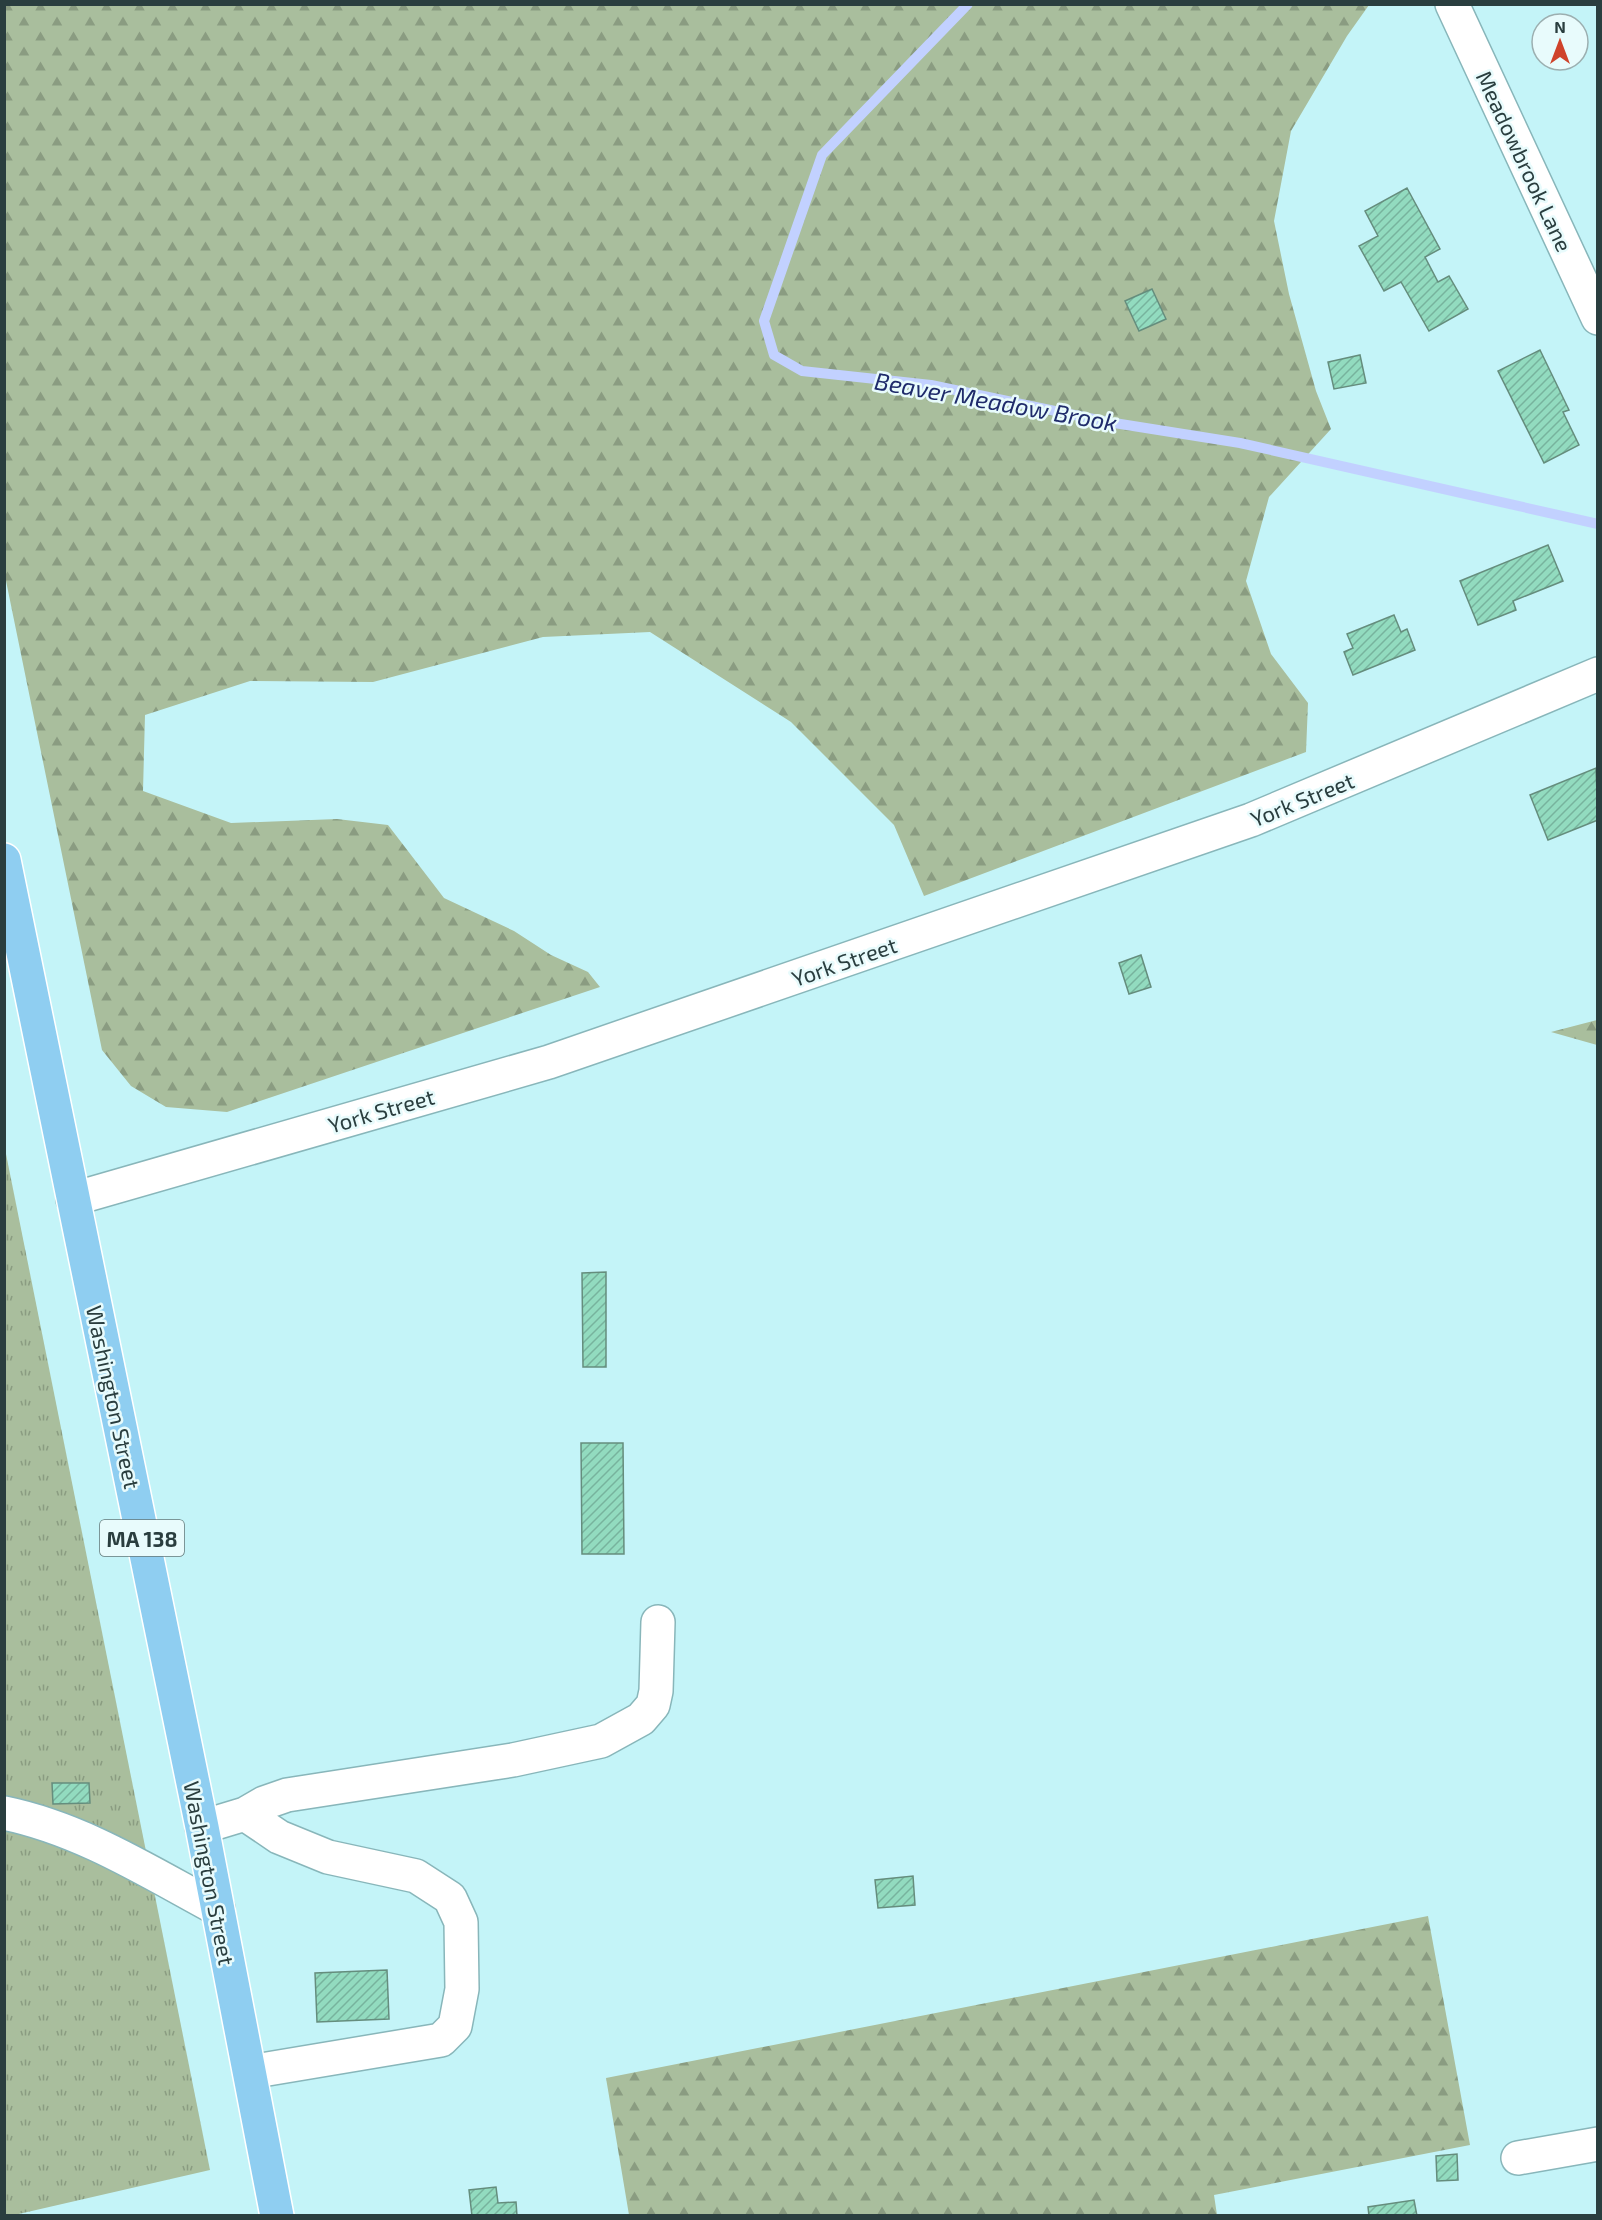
<svg xmlns="http://www.w3.org/2000/svg" width="1602" height="2220" font-family="'Exo 2',sans-serif">
<defs>
<pattern id="forest-firs" width="22" height="20" patternUnits="userSpaceOnUse" patternTransform="scale(1.5)"><rect width="22" height="20" fill="#a9be9d"/><path d="M5 1l3.5 6h-7zM16 11l3.5 6h-7z" fill="#8a9c81"/></pattern>
<pattern id="park-tufts" width="24" height="20" patternUnits="userSpaceOnUse" patternTransform="scale(1.5)"><rect width="24" height="20" fill="#a9be9d"/><path d="M3 7l-1-3M5 7V3M7 7l1-3M15 17l-1-3M17 17v-4M19 17l1-3" fill="none" stroke="#8a9c81"/></pattern>
<pattern id="building-hatch" width="6" height="6" patternUnits="userSpaceOnUse" patternTransform="scale(1.5)"><rect width="6" height="6" fill="#92dbbf"/><path d="M-1 1l2-2M0 6l6-6M5 7l2-2" fill="none" stroke="#77b39d"/></pattern>
</defs>
<rect width="100%" height="100%" fill="#c4f4f8"/>
<path fill="url(#forest-firs)" d="M4 5H1369L1347 36 1291 131 1274 221 1289 294 1316 391 1331 429 1269 497 1246 581 1271 654 1308 703 1306 752 924 896 894 825 791 722 650 632 543 637 373 682 250 681 145 715 143 791 231 823 337 819 388 825 444 898 514 931 551 955 588 972 600 987 227 1112 166 1107 131 1086 102 1050 5 576Z
M1597 1020V1045L1551 1032Z
M1428 1916 1470 2145 1214 2195 1217 2215H629L606 2078Z"/>
<path fill="url(#park-tufts)" d="M4 1144 210 2170 10 2216 4 2215Z"/>
<g fill="none" stroke-linecap="round" stroke-linejoin="round">
<path stroke="#c2d1ff" stroke-width="10" d="M968 4 822 155 764 321 774 355 802 371 931 385 1108 422 1240 443 1598 524"/>
</g>
<path fill="url(#building-hatch)" stroke="#658d7d" stroke-width="1.5" d="M1407 188 1440 249 1425 257 1438 282 1449 276 1468 309 1429 331 1401 282 1384 291 1359 246 1378 236 1365 211Z
M1152 289 1166 319 1139 331 1125 301Z
M1540 350 1569 410 1563 412 1579 445 1544 463 1498 371Z
M1360 355 1366 383 1334 389 1328 362Z
M1548 545 1563 581 1513 601 1516 610 1478 625 1460 581Z
M1394 615 1401 632 1407 629 1415 650 1353 675 1344 652 1353 648 1347 634Z
M1596 768 1598 820 1548 840 1530 795Z
M1141 955 1151 987 1129 994 1119 963Z
M606 1272V1367H583L582 1273Z
M581 1443H623L624 1554H582Z
M52 1783H89L90 1803 53 1804Z
M913 1876 915 1905 878 1908 875 1880Z
M387 1970 389 2019 317 2022 315 1973Z
M1457 2154 1458 2180 1437 2181 1436 2156Z
M496 2187 498 2203 516 2202 517 2216H472L469 2190Z
M1414 2200 1417 2216H1369L1368 2207Z"/>
<g fill="none" stroke-linecap="round" stroke-linejoin="round">
<defs>
<path id="minor" d="M1452 4 1598 318
M73 1199 549 1062 1251 820 1598 674
M4 1813C82 1829 149 1872 218 1909
M245 1814 279 1837 328 1857 416 1876 450 1898 461 1922 462 1989 455 2026 441 2040 250 2072
M202 1827 245 1814 264 1803 287 1795 513 1760 601 1741 641 1719 653 1705 656 1691 658 1622
M1518 2158 1598 2144"/>
<path id="major" d="M4 860 202 1827 277 2216"/>
</defs>
<use href="#minor" stroke="#88b6ba" stroke-width="36"/>
<use href="#major" stroke="#fff" stroke-width="36"/>
<use href="#minor" stroke="#fff" stroke-width="33"/>
<use href="#major" stroke="#8fcef1" stroke-width="33"/>
</g>
<g text-anchor="middle" dominant-baseline="central" stroke-width="5" stroke-linejoin="round" paint-order="stroke">
<rect fill="#e8fbfc" stroke="#637778" stroke-width="1.5" x="100" y="1520" width="84" height="36" rx="4.5"/>
<g font-size="21" font-weight="bold" fill="#2a3e3f">
<text x="142" y="1538">MA 138</text>
</g>
<g font-size="22" fill="#2a3e3f" stroke="#e8fbfc">
<text transform="translate(1525 161) rotate(65)">Meadowbrook Lane</text>
<text transform="translate(1302 799) rotate(-22)">York Street</text>
<text transform="translate(844 961) rotate(-19)">York Street</text>
<text transform="translate(381 1110) rotate(-16)">York Street</text>
<text transform="translate(114 1397) rotate(78)">Washington Street</text>
<text transform="translate(210 1873) rotate(79)">Washington Street</text>
</g>
<g font-size="24" font-style="italic" fill="#1f2b6b" stroke="#e8fbfc">
<text transform="translate(996 401) rotate(10)">Beaver Meadow Brook</text>
</g>
</g>
<rect width="1602" height="2220" fill="none" stroke="#2a3e3f" stroke-width="12"/>
<g transform="translate(1560 42)"><circle r="28" fill="#e8fbfc" stroke="#9cafb0" stroke-width="1.5"/>
<path d="M0-4.5L10 22L0 15L-10 22Z" fill="#cf432b"/>
<text y="-9" font-size="16" font-weight="bold" text-anchor="middle" fill="#2a3e3f">N</text>
</g>
</svg>
